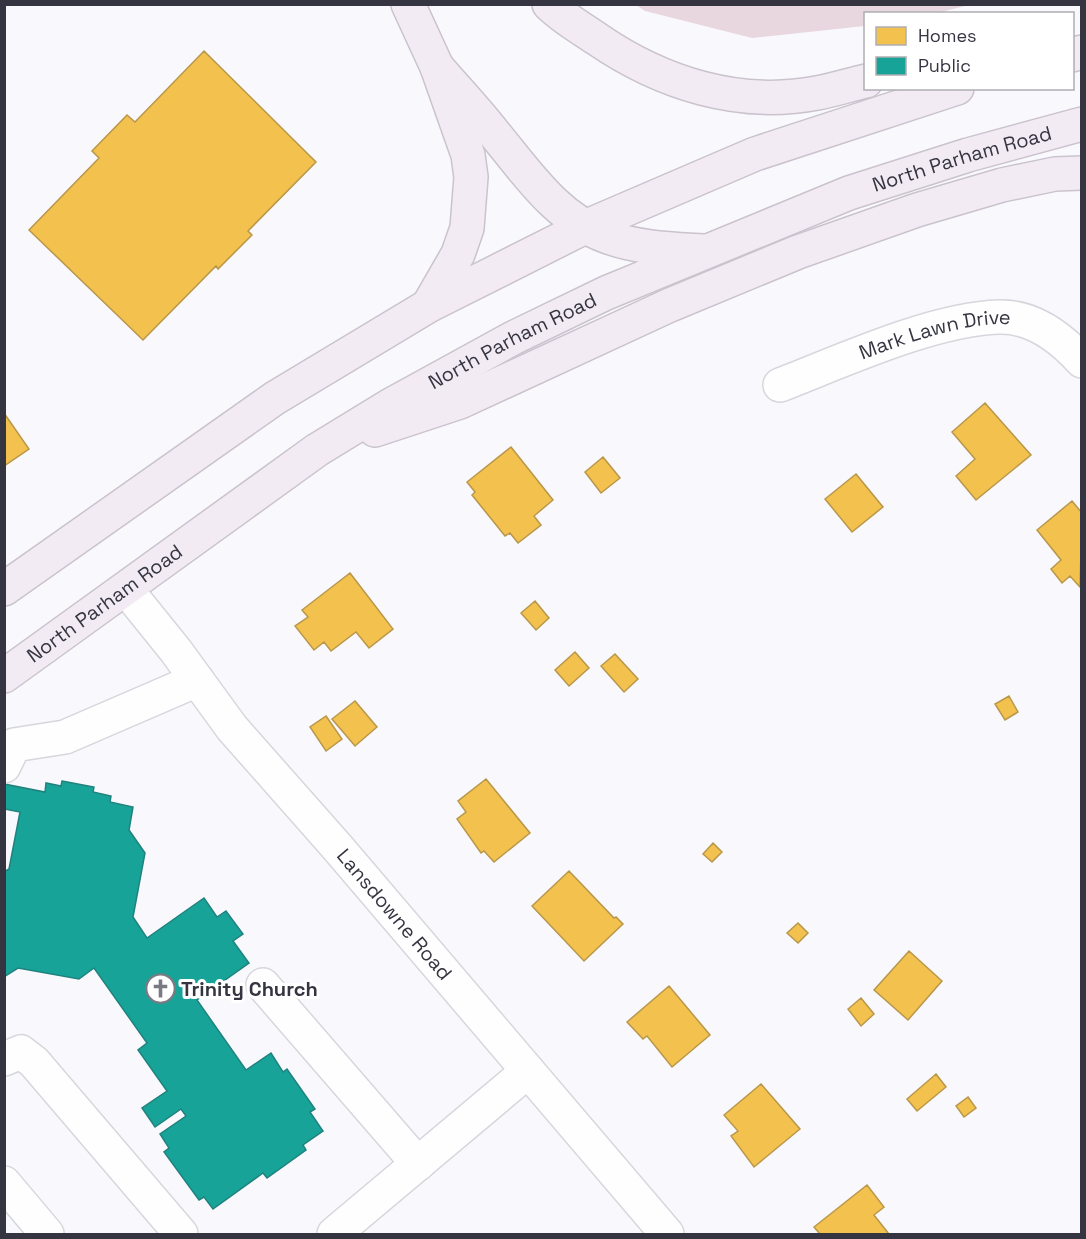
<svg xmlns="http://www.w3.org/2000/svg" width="1086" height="1239" font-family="'Space Grotesk',sans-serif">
<rect width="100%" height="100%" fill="#f9f9fd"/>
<path fill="#e8d7df" d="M636 5H969L937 13 866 14 865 26 752 38 645 11Z"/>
<path fill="#f2c14e" stroke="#b9974a" stroke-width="1.5" d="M204 51 316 162 248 231 252 235 218 269 216 266 143 340 29 230 99 158 92 151 127 115 135 122Z
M985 403 1031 455 976 500 956 476 975 459 952 432Z
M4 413 29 449 4 466Z
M511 447 553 500 534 516 541 525 518 543 510 533 505 536 472 495 475 492 467 482Z
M603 457 620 478 601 493 585 472Z
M856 474 883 507 852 532 825 499Z
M1072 501 1082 513 1080 587 1070 576 1062 583 1051 569 1061 560 1037 530Z
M350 573 393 629 369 648 356 632 331 651 324 642 314 650 295 626 308 617 302 610Z
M535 601 549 618 536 630 521 613Z
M575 652 589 668 569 686 555 670Z
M615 654 638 679 624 692 601 666Z
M1009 696 1018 712 1005 720 995 704Z
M355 701 377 727 355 746 332 719Z
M326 716 342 739 326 751 310 727Z
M486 779 530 833 494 862 484 851 481 853 457 819 466 812 458 801Z
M713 843 722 852 712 862 703 854Z
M569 871 614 918 616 917 623 924 584 961 532 906Z
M798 923 808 933 798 943 787 933Z
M909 951 942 981 908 1020 874 990Z
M669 986 710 1035 672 1067 647 1036 643 1039 627 1022Z
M861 998 874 1014 861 1026 848 1009Z
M936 1074 946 1087 917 1111 907 1099Z
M761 1084 800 1129 754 1167 731 1136 738 1131 724 1115Z
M968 1097 976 1108 964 1117 956 1106Z
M867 1185 884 1207 874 1215 889 1234H820L814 1227Z"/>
<path fill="#17a398" stroke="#20827e" stroke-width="1.5" d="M62 781 94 787 93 792 111 796 110 802 133 807 129 830 145 853 133 917 147 938 204 898 217 917 226 911 243 934 233 941 249 963 197 1000 246 1070 271 1053 283 1072 287 1069 315 1109 310 1112 323 1131 303 1145 306 1150 267 1178 263 1173 213 1209 204 1197 199 1200 164 1152 169 1148 160 1134 186 1116 181 1109 155 1127 142 1108 167 1091 138 1050 147 1043 94 968 79 979 18 968 4 977V872L9 869 20 812 4 809V784L45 792 46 783 61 786Z"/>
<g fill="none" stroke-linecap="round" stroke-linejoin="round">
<defs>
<g id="minor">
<path id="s1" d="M780 385C842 361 933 319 999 317 1032 316 1061 338 1082 361"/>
<path id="s2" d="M126 589 176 651 232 728 338 848 667 1234"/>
<path d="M4 766 14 745 65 737 197 680"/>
<path d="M263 985 418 1164"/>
<path d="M4 1059 21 1052 34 1062 181 1234"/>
<path d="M4 1183 47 1234"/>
<path d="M334 1234 528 1071"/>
</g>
<g id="highway">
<path d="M408 4 437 67 468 155 471 177 467 228 458 254 428 306"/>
<path d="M549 4C563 18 581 28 597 39 661 83 739 108 817 93 833 90 849 85 866 81"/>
<path d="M1072 55 1082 52"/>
<path d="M437 67C456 89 476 110 494 133 527 173 557 219 608 237 638 248 671 249 703 251"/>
<path d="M375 430 460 402 670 305 798 252 917 210 1002 185 1055 174 1082 173"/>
<path d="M4 589 275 398 428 306 585 227 755 154 957 88"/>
<path id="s3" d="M4 676 317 450 389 406 513 338 606 293 849 193 968 155 1082 124"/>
</g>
</defs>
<use href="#minor" stroke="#d6d6dd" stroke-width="36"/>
<use href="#highway" stroke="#cac3ce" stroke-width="36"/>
<use href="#minor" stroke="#fefeff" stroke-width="33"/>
<use href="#highway" stroke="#f3ebf4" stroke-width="33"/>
</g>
<defs>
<symbol id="church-ring" viewBox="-11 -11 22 22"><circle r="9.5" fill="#fff" stroke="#7a7a83" stroke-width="1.5"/><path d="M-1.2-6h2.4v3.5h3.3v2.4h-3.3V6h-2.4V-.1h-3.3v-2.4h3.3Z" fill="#7a7a83"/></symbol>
</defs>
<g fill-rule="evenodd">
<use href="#church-ring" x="144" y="972" width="33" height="33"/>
</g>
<g text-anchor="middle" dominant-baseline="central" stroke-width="6" stroke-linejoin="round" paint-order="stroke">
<g font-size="20" fill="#353541" stroke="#fff">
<text stroke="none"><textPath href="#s3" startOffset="1096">North Parham Road</textPath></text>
<text stroke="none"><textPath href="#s1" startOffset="164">Mark Lawn Drive</textPath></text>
<text stroke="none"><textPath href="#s3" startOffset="610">North Parham Road</textPath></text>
<text stroke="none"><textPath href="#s3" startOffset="124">North Parham Road</textPath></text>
<text stroke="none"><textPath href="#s2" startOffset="422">Lansdowne Road</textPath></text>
</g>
<g font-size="20" font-weight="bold" fill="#353541" stroke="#fff" text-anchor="start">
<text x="181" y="989">Trinity Church</text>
</g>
</g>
<rect width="1086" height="1239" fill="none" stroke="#353541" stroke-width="12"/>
<rect x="864" y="12" width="210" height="78" fill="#ffffff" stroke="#aeaeb3" stroke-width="1.5"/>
<rect x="876" y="27" width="30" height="18" fill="#f2c14e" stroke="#aeaeb3" stroke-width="1.5"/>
<text x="918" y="42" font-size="18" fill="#353541">Homes</text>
<rect x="876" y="57" width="30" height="18" fill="#17a398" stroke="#aeaeb3" stroke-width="1.5"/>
<text x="918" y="72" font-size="18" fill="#353541">Public</text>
</svg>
